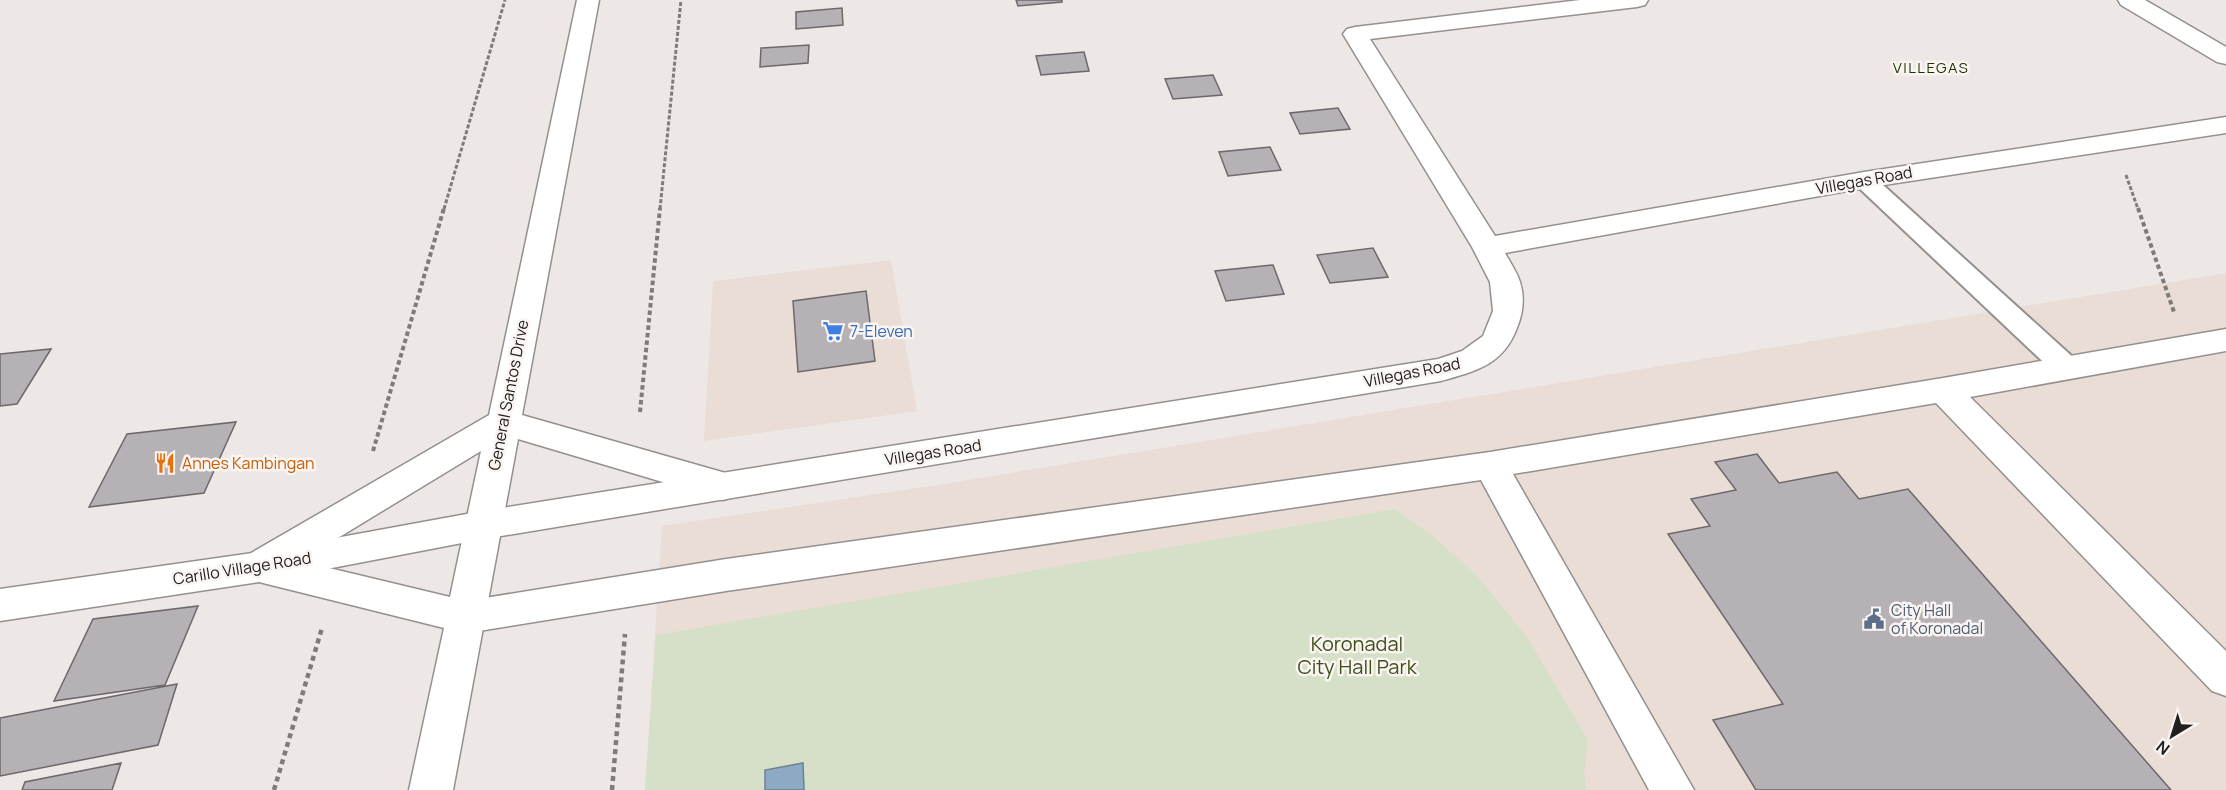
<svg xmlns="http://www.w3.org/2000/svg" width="2226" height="790" viewBox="0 0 2226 790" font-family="Manrope,sans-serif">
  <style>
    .built { fill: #e9ddd5 }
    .green { fill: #d6dfc7 }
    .water { fill: #8ea9c3; stroke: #6e8092; stroke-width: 1.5 }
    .building { fill: #b6b1b4; stroke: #6d686b; stroke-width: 1.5 }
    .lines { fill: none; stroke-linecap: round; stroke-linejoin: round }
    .lane-casing { stroke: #94908d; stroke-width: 4 }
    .street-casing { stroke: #94908d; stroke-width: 3 }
    .highway-casing { stroke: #94908d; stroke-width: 3 }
    .path-far2 { stroke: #7f7b79; stroke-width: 3; stroke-dasharray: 4 2; stroke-linecap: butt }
    .path-far1 { stroke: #7f7b79; stroke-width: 4; stroke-dasharray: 4.5 3; stroke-linecap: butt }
    .path { stroke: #7f7b79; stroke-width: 4.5; stroke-dasharray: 5 4; stroke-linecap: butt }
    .lane { fill: #fff; fill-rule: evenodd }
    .street { fill: #fff; fill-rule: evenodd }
    .highway { fill: #fff; fill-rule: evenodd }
    .labels { text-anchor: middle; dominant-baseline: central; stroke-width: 5; stroke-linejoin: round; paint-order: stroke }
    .far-neighbourhood-label { font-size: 15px; letter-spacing: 1.5px; fill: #1d3300; stroke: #faf5f2 }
    .street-label { font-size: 16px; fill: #22201f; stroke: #faf5f2 }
    .shop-label { font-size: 16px; fill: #366cbe; stroke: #faf5f2; text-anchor: start }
    .food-label { font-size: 16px; fill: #c56008; stroke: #faf5f2; text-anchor: start }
    .service-label { font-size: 16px; fill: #4e5e75; stroke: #faf5f2; text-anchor: start }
    .near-park-label { font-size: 20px; fill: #3f4f1a; stroke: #faf5f2 }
  </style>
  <rect width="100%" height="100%" fill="#ede8e5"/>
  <!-- built -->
  <path class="built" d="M891,260L917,411L704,441L713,281Z
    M2226,273V790H645L662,526L931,486Z"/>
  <!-- green -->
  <path class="green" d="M1395,509L1434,537L1478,577L1527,637L1588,740L1584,775L1586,790H645L656,635Z"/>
  <!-- water -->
  <path class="water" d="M803,763L804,790H765V770Z"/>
  <!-- building -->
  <path class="building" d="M1016,0H1062V2L1018,6Z
    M842,8L843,25L796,29V12Z
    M809,45L808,63L760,67L761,48Z
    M1084,52L1089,71L1041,75L1036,56Z
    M1213,75L1222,95L1173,99L1165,79Z
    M1338,108L1350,129L1300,134L1290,113Z
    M1270,147L1281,170L1228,176L1219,152Z
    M1373,248L1388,277L1330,283L1317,255Z
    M1273,265L1284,294L1226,301L1215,271Z
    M866,291L875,361L798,372L793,301Z
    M51,349L17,404L0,406V354Z
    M236,422L204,493L89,507L127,434Z
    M1757,454L1779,483L1837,472L1859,499L1908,489L2171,790H1756L1713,720L1783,704L1668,534L1710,526L1691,499L1736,490L1715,462Z
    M198,606L165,685L54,701L93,619Z
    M177,684L158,745L0,776V718Z
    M121,763L112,790H22L25,782Z"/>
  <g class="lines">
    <!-- lane casing -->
    <g class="lane-casing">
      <path id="lane" d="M1864,173L1872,175L2076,360L2080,367L2076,374L2066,377L2056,374L1856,185L1852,180L1856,175Z"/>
    </g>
    <!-- street casing -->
    <g class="street-casing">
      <path id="street" d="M1580,0H1648L1645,5L1637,7L1370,39L1495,236L1864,172L2226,117V133L1864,188L1505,253C1510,262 1517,272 1520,282C1525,298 1523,313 1517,328C1503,365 1476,371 1441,381L483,539L259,582L0,621V589L259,552L483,511L1438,359L1462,351L1483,336L1493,311L1490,282L1472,247L1343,34L1347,29L1355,27Z
        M2118,0H2145L2226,47V64L2217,62L2121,5Z
        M2226,329V351L1970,397L2226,651V696L2212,691L1936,403L1513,474L1694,790H1649L1481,480L726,591L466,633L452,629L447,617L452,605L466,601L726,559L1490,452L1943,378Z"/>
    </g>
    <!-- highway casing -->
    <g class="highway-casing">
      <path id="highway" d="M577,0H599L522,415L736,476L741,486L736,496L723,500L518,439L453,790H409L444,628L259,582L246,578L240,567L246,556L489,415ZM481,451L450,597L300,561Z"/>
    </g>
    <!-- path-far2 -->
    <path class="path-far2" d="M2126,175L2138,209
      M444,209L505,0
      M660,209L681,0"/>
    <!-- path-far1 -->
    <path class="path-far1" d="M2138,208L2174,312
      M640,412L660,208
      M373,451L444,208"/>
    <!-- path -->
    <path class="path" d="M274,790L322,628
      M612,790L625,634"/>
    <!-- lane -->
    <use href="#lane" class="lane"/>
    <!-- street -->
    <use href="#street" class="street"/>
    <!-- highway -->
    <use href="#highway" class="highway"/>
  </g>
  <!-- icons -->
  <defs>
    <g id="supermarket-bare" transform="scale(1.62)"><path d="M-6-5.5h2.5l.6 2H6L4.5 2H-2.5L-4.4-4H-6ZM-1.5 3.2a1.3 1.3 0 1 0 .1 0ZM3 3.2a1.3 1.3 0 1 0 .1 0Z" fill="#3f7fe0" stroke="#faf5f2" stroke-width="2.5" paint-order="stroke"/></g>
    <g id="restaurant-bare" transform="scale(1.62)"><path d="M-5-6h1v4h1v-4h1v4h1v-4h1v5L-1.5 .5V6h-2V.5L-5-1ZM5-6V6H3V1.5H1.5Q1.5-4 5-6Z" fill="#e8710a" stroke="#faf5f2" stroke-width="2.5" paint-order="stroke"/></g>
    <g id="civic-bare" transform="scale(1.62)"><path d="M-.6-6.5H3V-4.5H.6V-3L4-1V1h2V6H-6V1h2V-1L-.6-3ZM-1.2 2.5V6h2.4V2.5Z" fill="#5c6f8a" stroke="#faf5f2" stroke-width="2.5" paint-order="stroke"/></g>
  </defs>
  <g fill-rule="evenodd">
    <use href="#supermarket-bare" x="833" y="331"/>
    <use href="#restaurant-bare" x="165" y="463"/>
    <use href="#civic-bare" x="1874" y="619"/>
  </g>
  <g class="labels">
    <!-- far-neighbourhood labels -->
    <g class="far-neighbourhood-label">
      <text x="1931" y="67">VILLEGAS</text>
    </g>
    <!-- street labels -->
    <g class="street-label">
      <text transform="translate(1864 180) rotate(-10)">Villegas Road</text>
      <text transform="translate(1412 372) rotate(-11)">Villegas Road</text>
      <text transform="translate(508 395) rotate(-79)">General Santos Drive</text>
      <text transform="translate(933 452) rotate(-9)">Villegas Road</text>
      <text transform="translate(242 568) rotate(-9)">Carillo Village Road</text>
    </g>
    <!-- shop labels -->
    <g class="shop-label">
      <text x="850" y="331">7-Eleven</text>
    </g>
    <!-- food labels -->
    <g class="food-label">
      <text x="182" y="463">Annes Kambingan</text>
    </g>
    <!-- service labels -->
    <g class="service-label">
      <text x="1891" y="610">City Hall<tspan x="1891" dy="18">of Koronadal</tspan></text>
    </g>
    <!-- near-park labels -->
    <g class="near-park-label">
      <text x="1357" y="643">Koronadal<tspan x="1357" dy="23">City Hall Park</tspan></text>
    </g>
  </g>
  <!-- north arrow -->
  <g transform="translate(2172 736) rotate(218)" stroke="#faf5f2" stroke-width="4.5" paint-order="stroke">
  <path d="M0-4.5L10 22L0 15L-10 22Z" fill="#22201f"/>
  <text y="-9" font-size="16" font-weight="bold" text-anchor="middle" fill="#22201f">N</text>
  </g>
</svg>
